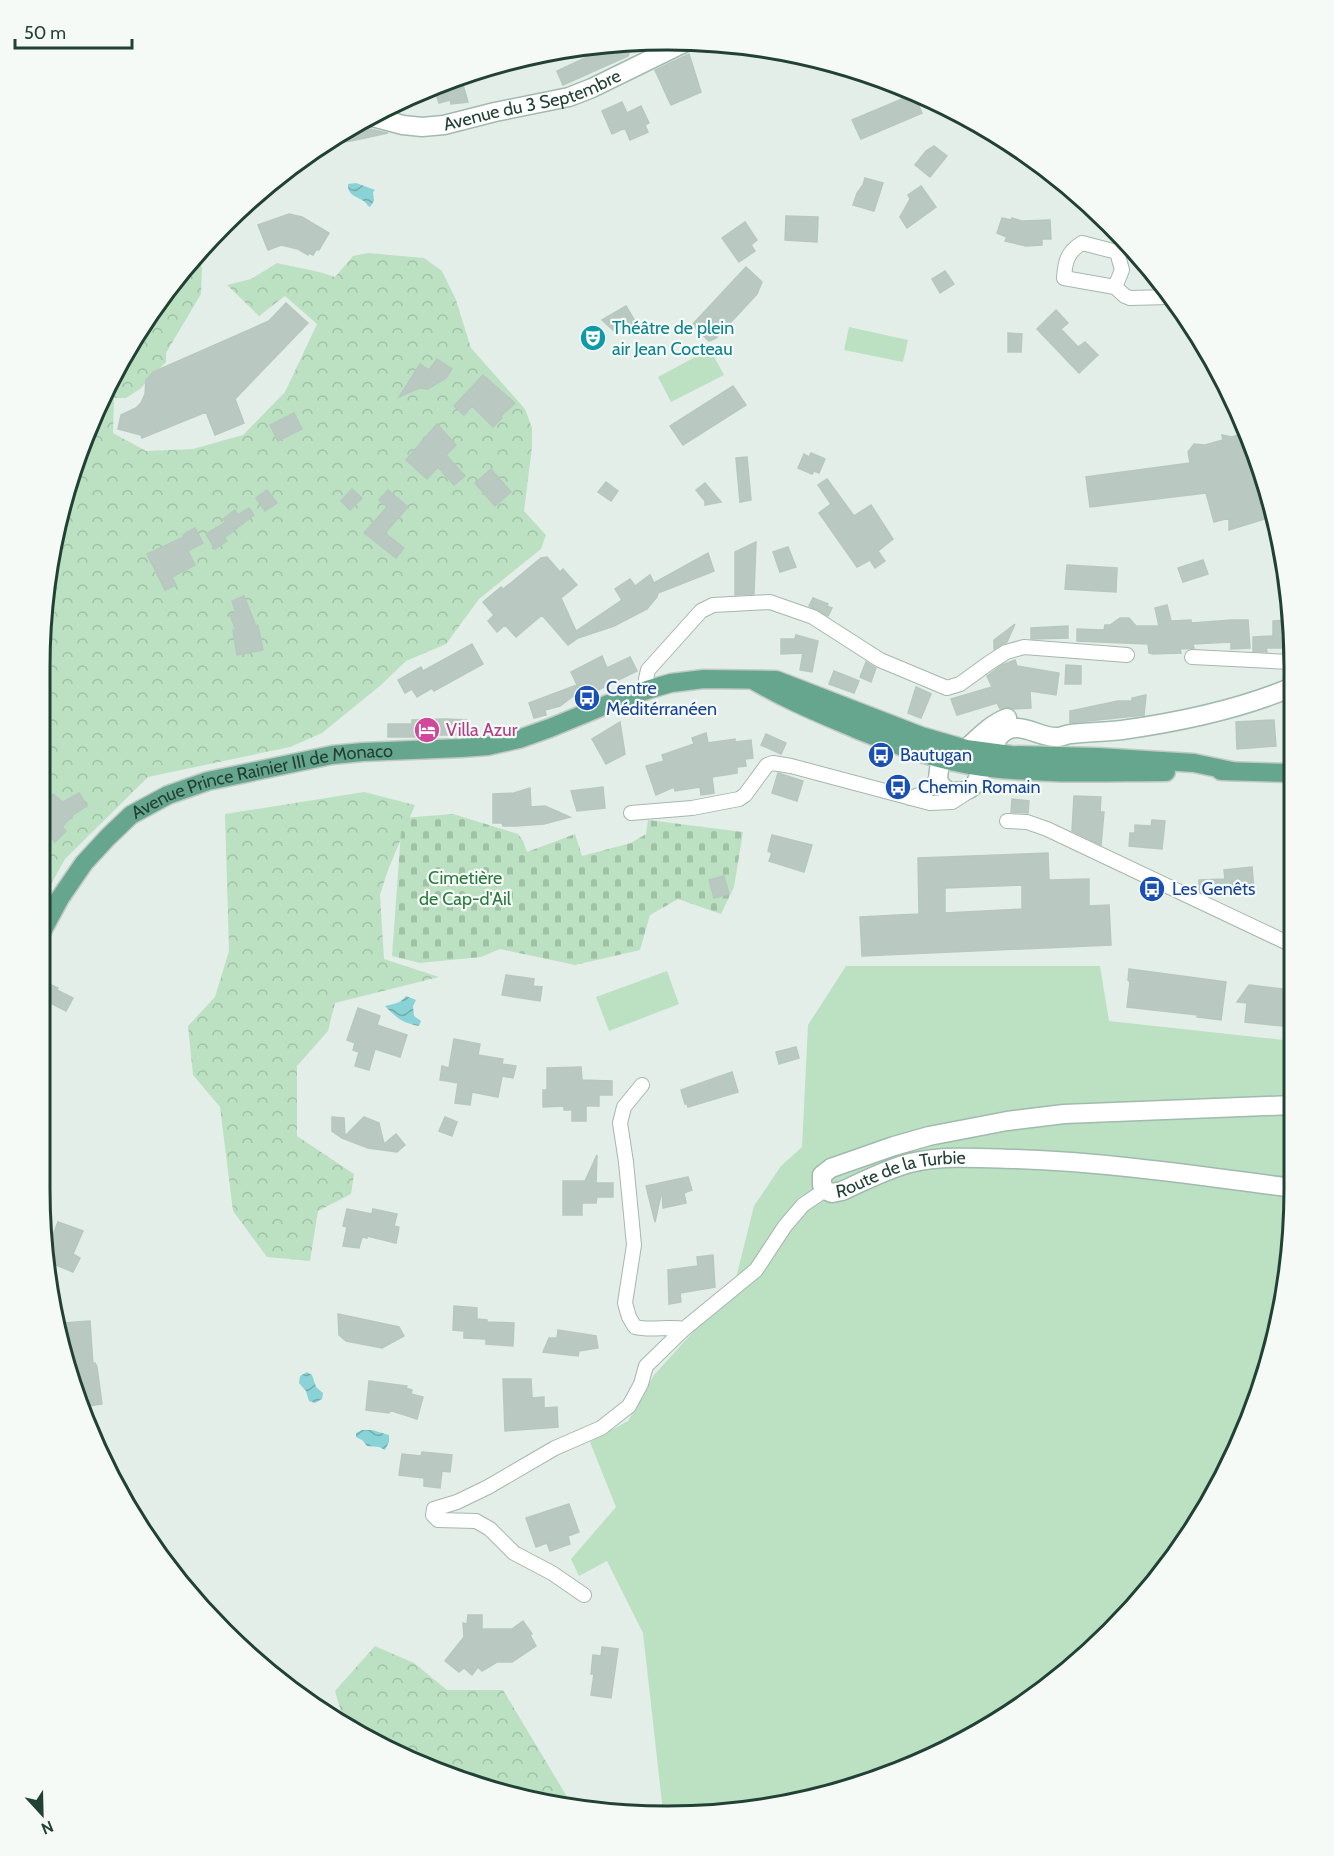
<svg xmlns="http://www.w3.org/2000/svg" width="1334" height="1856" viewBox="0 0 1334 1856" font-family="Cabin,sans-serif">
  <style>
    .green { fill: #bce0c2 }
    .forest { fill: url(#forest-crowns) }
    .cemetery { fill: url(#cemetery-stones) }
    .water { fill: url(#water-waves) }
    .building { fill: #b9c9c1; stroke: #b6c8be; stroke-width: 1.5; fill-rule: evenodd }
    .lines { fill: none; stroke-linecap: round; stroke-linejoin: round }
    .street-casing { stroke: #a6b7af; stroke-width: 16 }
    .secondary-casing { stroke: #a1baaf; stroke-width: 21 }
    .primary-casing { stroke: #c1cac6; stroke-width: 21 }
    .street { stroke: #fff; stroke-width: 14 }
    .secondary { stroke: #fff; stroke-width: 18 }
    .primary { stroke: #66a68e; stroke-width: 18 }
    .labels { text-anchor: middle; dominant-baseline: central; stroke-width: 4.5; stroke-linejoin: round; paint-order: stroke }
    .street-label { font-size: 18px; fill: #224135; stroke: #f5faf7 }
    .culture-label { font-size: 18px; fill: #0d838f; stroke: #f5faf7; text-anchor: start }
    .transit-label { font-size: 18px; fill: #164399; stroke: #f5faf7; text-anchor: start }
    .hotel-label { font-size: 18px; fill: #b23c85; stroke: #f5faf7; text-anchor: start }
    .park-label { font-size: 18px; fill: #2a7a40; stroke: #f5faf7 }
    .rim { fill: none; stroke: #224135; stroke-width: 3 }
  </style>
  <defs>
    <pattern id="forest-crowns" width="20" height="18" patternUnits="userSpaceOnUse" patternTransform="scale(1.5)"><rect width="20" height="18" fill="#bce0c2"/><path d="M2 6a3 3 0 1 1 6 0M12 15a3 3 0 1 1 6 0" fill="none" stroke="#a1c1a7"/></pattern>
    <pattern id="cemetery-stones" width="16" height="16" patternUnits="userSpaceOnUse" patternTransform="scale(1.5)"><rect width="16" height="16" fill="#bce0c2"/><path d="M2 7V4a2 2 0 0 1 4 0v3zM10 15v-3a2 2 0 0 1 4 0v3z" fill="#a1c1a7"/></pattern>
    <pattern id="water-waves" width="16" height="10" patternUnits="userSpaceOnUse" patternTransform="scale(1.5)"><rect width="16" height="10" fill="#89d2d5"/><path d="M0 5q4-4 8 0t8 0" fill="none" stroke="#70acae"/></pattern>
  </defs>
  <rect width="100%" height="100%" fill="#e4eee8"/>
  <!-- green -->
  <path class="green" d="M849,327L908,340L903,362L844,350Z
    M710,349L724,375L671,402L658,377Z
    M846,966H1100L1109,1021L1292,1041L1294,1230L1274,1351L1230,1466L1165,1572L1081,1661L981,1733L908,1769L749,1812H663L643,1633L607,1561L579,1576L571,1559L616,1507L590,1442L628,1421L654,1375L693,1332L736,1278L754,1206L781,1166L802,1147L808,1025Z
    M667,971L679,1004L609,1031L596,997Z"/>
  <!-- forest -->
  <path class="forest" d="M368,253L424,258L442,271L456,300L471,348L525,409L532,428V447L524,511L546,535L541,549L479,599L446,644L406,661L381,685L322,733L290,747L148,777L65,859L39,906V667L51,544L87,427L123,353L191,258L202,267L201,294L166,353V362L140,389L126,398H114L113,433L146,451L193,449L243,435L285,392L317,324L285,296L259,316L227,285L251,279L277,263C297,268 316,270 335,277L353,256Z
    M364,792L415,805L388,870L380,895L384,959L439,977L335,1003L328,1031L297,1066V1136L354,1174L351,1194L318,1211L310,1261L267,1257L233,1211L220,1107L193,1075L188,1026L215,997L229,951L225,814Z
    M375,1646L414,1663L447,1690H503L575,1810L504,1796L390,1752L344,1722L335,1691Z"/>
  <!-- cemetery -->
  <path class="cemetery" d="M453,814L518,834L523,841L527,852L575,834L582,856L631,843L646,834L648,820L743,832L734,887L721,914L678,899L650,915L640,950L575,965L500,949L481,957L420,963L392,956L402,818Z"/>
  <!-- water -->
  <path class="water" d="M356,183L375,190L373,192L374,201L370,207L368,206C363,196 347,199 348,184Z
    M406,996L416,1000L413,1006L414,1016L421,1021L419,1026C403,1023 396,1018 385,1006C394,1004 401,1003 406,996Z
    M307,1372L312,1375L316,1387L323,1393L322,1399L315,1403L309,1401L306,1391L299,1383L300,1376Z
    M372,1430L389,1435V1442L385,1450L379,1447L367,1446L362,1440L356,1437V1433L362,1430Z"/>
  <!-- building -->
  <path class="building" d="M633,43L628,56L563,85L557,71L587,57L585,53L601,44Z
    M689,54L701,92L671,105L655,70Z
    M461,78L468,102L451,104L450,100L439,103L435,90Z
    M914,94L922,113L861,139L852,120Z
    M622,102L627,113L641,106L649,123L645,125L648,132L630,140L625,128L612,134L602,111Z
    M351,125L388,133L351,141L324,144Z
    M934,146L947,156L930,177L915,165L926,151Z
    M865,178L883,183L874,211L853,205L857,193L863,185Z
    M921,186L936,207L907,228L900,217L910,199L908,195Z
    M289,214L302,217L329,233L319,250H316L313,255L309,253L308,255L298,249L281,245L268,250L258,225Z
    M786,216L818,217L817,242L785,240Z
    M1002,218L1011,220L1012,218L1022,221L1050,220L1051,239H1042V245L1026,246L1005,241L1007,237L997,233Z
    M745,222L757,240L751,245L755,251L739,262L722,238Z
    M746,267L762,282L757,294L716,338L709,341L692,325Z
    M945,271L954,284L940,293L932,279Z
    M286,303L308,323L235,399L244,423L215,435L206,412L142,438L141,435L118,429L121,415L136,408L141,403L145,394L146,380L153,372L269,321Z
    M626,306L635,321L628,327L615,332L602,320Z
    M1056,310L1068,323L1061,329L1078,347L1085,342L1098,355L1079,373L1037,329Z
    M1008,333L1022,334L1021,352H1008Z
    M437,359L452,369L446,378L428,389L419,388L399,397L420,364L429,370Z
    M483,375L515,403L501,416L502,418L493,427L472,406L464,415L454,406Z
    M733,386L746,405L683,445L670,426Z
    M294,413L302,429L278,441L270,425Z
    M437,424L456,445L446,455L465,476L454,485L438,467L427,479L406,460Z
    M1247,429L1262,465L1274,516L1229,530V518L1214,522L1206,493L1090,507L1086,477L1190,463L1188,452L1194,444L1205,445L1223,440L1222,435L1232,437L1241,434Z
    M811,453L825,459L819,473L814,471L812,474L798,468L804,454L809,457Z
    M747,457L751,500L740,502L736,458Z
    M491,469L511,492L495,506L475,483Z
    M827,479L854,516L871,505L893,539L878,551L885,561L875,568L870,560L857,567L819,513L831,504L818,485Z
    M606,482L618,491L611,501L598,492Z
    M705,483L721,502L705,505V501L696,490Z
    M352,489L362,498L350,510L341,501Z
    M267,490L277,503L265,511L256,498Z
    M388,490L408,507L385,533L404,548L396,558L364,533L387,507L379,500Z
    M249,508L254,515L224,538L227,541L215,549L206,534L226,522L223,519L235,510L238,515Z
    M195,528L203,543L188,551L195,565L172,577L176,585L165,590L147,554L184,537L183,535Z
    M756,542L754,594L735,595V552Z
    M788,547L796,567L780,572L773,552Z
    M708,553L714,571L658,593L657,597L647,609L614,626L578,638L568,645L542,615L516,637L505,625L497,632L488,621L494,615L483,602L501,587L503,589L512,582L541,558L547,557L560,572L563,569L577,585L561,598L576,631L622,600L615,589L630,579L635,586L650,575L654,583Z
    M1203,560L1208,574L1183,582L1178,568Z
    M1067,565L1117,568L1116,592L1065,589Z
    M244,596L256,626L258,625L263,650L237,655L233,630H236L230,615L236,613L232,601Z
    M813,598L828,604L827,606L832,608L828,616L809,606Z
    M1167,605L1171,621L1191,620V623L1232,620H1248L1250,648L1231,649V642L1193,644L1194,648L1180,649L1181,653L1153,654L1149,653L1148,644L1077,641V629L1104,630L1105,625H1110L1120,618H1129L1136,626H1159L1155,608Z
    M1290,620V648H1266L1267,652L1253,651V637L1273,636V621Z
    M1015,624L1007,642L994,649V640Z
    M1068,626V638L1031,639V628Z
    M796,635L818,641L812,672L800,670L803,653L781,654V639H795Z
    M472,644L483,664L434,691L432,688L417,697L412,689L405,693L398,680L421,667L423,671Z
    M602,656L607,668L630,657L637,671L584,697L580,691L560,706L545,710L546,715L534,718L529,703L577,685L571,672Z
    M1015,660L1017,666L1059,673L1056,695L1030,691L1031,708L1013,709L1008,707L1000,709L997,703L957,715L951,699L992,687L987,676L1002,665Z
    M866,662L876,668L871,682L860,677Z
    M1066,665L1081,666V684H1065Z
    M834,671L859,681L854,693L829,684Z
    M916,687L931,694L921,718L908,713Z
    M1146,695L1144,715L1070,723V711L1118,701H1132V698Z
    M446,719L467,720V735H422V737H388V724H412V720Z
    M1274,720L1276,746L1237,749L1236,722Z
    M620,722L625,754L606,764L592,739Z
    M706,733L708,743L735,739V742L751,740L753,758L745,759L746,766L737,767V773L712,777L714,793L701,795L700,787L675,791L674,787L656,795L646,766L664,761L662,755L694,744L692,738Z
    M766,734L786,743L781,754L761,745Z
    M778,773L803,781L797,801L772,793Z
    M603,787L605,808L577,811L571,791Z
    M530,788L531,807L545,806L570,817L544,824L516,826H503L502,823H493V794L514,793Z
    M79,793L87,806L74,814L62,827L66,831L55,842L52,838L39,851V809L53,794L63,802Z
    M1074,796L1101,797L1100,812H1104L1101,845L1072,831Z
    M1012,799L1029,801L1028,813L1011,812Z
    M1152,820L1165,821L1162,849L1129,846L1130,833H1135V825L1151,826Z
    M772,835L812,845L804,872L769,861L772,853L768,851Z
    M1048,853L1049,880L1089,879V906L1109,905L1111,945L862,956L860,917L919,914L918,858ZM1022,885V909L945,913V888Z
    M1252,867L1254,890L1206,894L1199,891V880L1225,879L1224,870Z
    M724,876L729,894L714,898L709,880Z
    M1129,969L1226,982L1221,1020L1197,1017L1198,1015L1127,1007L1130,982L1128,980Z
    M506,975L534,979L533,986L542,987L540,1001L502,995Z
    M39,979L58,988L57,990L73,998L66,1011L39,997Z
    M1249,985L1292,990V1027L1245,1022L1247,1003L1237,1002Z
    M358,1008L380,1016L377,1025L407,1035L400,1057L375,1049L369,1070L355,1066L359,1052L353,1050L355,1043L347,1040Z
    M454,1039L480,1044L478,1055L503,1059L502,1064L516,1066L513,1078L502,1076L498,1097L472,1092L470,1105L455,1103L458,1083L440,1080L442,1066L449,1068Z
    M796,1047L799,1058L779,1064L776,1052Z
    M581,1067L582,1080L612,1081V1095H599V1106H586V1121H572V1110H564V1106L543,1107V1090H547V1068Z
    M732,1072L738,1092L688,1107L687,1104H685L681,1090Z
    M332,1117L344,1118L345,1136L364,1117L379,1123L384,1144L396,1134L405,1145L397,1152L368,1148L342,1138L332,1131Z
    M445,1117L457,1122L452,1136L439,1131Z
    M597,1155L596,1183H613V1197H597L596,1203H582V1215H563V1181H585Z
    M688,1177L692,1190L684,1193L686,1203L663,1208L662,1190L655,1222L646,1186Z
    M347,1209L372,1214L373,1209L397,1214L394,1226L399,1227L396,1243L367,1236V1238L362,1237L359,1248L343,1246L347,1227L343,1226Z
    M58,1222L83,1231L73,1254L80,1258L73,1272L49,1262L47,1250Z
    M713,1255L715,1287L680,1293L681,1302L669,1304L668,1270L698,1266L697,1257Z
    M454,1306L477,1308V1319L487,1320V1322L514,1323L513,1346L486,1344V1339L464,1338V1331L453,1330Z
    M338,1314L399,1327L404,1336L382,1348L346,1341L339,1335Z
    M90,1321L93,1364L95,1363L97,1367L102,1404L90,1406L89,1397L77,1399L66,1368L63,1323Z
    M558,1330L596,1336L598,1348L579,1351L578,1356L543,1352L549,1338H557Z
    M503,1379H531L532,1398L544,1397V1408L557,1407L558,1427L505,1431Z
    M369,1381L407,1386L406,1388L412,1390L411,1394L423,1397L417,1419L389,1410V1413L366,1410Z
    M422,1452L452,1455L450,1472L442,1471L440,1488L424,1486V1478L399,1475L402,1454L421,1456Z
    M569,1504L579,1532L568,1536L570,1544L550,1551L547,1543L536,1547L526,1518Z
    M468,1615H482V1629H512L523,1621L532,1634L530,1635L536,1646L512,1662H497L482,1671L478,1667L472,1675L464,1668L459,1672L445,1661L464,1637L463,1623L467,1624Z
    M602,1647L618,1649L611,1698L591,1695L594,1674H591L593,1655L601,1656Z"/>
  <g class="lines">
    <!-- street casing -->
    <g class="street-casing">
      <path id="street" d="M1115,287L1122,270L1117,252L1082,243C1067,252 1065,262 1064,278L1115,287L1125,296L1130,298L1169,297
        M1192,657L1290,662
        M647,690L646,679L648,670L701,611L713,605L770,602L813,617L880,660L947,688L960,684L989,663L1006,652L1024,647L1127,655
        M910,798C925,793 930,792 937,776
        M631,813L692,808L739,799L745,795L767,765L773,763L791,766L930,803L952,802L969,791
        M1007,821L1027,822L1047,829L1292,945
        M642,1085L624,1107L620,1123L626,1162L634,1245L625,1303L629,1317L635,1327C651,1331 667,1326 684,1329
        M584,1595L552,1573L514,1553L490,1529L476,1521L438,1520L433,1515L434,1509L457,1502L488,1487L555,1448L601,1428L629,1406L641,1384L646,1366L684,1329L756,1270L785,1226L803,1205L825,1190"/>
    </g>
    <!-- secondary casing -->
    <g class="secondary-casing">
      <g id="secondary">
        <path id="s1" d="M369,116L403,125L422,127L444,125L495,112L569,97L592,88L688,41"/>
        <path d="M966,749C979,737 991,724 1007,718"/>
        <path d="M990,753C996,740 1002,727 1018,728C1032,729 1044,738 1058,737C1062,737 1067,734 1071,734C1088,732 1105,732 1122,730C1179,722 1237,710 1290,688"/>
        <path d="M941,760C938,775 934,784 950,792C972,793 976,786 983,767"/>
        <path id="s2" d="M1293,1105L1064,1114L1007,1121L929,1136L894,1146L831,1168L822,1175V1185L825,1190L832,1193L842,1191C864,1181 887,1169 910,1163C943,1155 981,1158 1015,1159C1108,1162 1201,1176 1293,1188"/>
      </g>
    </g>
    <!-- primary casing -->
    <g class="primary-casing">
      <g id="primary">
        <path d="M753,680C786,700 821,714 856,729C898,746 938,761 983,767C1043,775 1105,772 1166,772"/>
        <path d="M1221,771L1291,773"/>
        <path id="s3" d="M39,937L60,898L84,863L108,837L131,815L168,795L208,781L332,755L363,752L461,748L488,746L519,739L550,728L618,700L647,690L671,683L704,679L776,680L921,736L966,749L1011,755L1098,757L1194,763L1232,771"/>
      </g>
    </g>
    <!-- street -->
    <use href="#street" class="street"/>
    <!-- secondary -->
    <use href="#secondary" class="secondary"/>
    <!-- primary -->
    <use href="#primary" class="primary"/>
  </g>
  <!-- icons -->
  <defs>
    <g id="theatre-disc" transform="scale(1.35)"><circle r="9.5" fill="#0f9aa8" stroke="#f5faf7"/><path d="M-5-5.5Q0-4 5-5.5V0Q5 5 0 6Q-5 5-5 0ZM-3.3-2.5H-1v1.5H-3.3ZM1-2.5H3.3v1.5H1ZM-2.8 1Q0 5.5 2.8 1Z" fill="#fff"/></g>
    <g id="bus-disc" transform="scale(1.35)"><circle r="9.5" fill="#1a4fb4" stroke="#f5faf7"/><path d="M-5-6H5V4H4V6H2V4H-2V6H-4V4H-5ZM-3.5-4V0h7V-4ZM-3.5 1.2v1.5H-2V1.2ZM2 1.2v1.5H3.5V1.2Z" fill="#fff"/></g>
    <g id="hotel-disc" transform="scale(1.35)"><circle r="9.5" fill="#d1479c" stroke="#f5faf7"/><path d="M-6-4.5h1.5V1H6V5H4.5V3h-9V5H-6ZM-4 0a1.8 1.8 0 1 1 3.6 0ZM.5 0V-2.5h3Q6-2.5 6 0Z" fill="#fff"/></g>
  </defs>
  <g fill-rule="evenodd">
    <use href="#theatre-disc" x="593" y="338"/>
    <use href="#bus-disc" x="587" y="698"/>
    <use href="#hotel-disc" x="427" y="730"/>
    <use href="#bus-disc" x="881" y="755"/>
    <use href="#bus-disc" x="898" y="787"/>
    <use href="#bus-disc" x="1152" y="889"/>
  </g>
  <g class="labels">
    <!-- street labels -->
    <g class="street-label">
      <text stroke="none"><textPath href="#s1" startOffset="168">Avenue du 3 Septembre</textPath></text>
      <text stroke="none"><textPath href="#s3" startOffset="291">Avenue Prince Rainier III de Monaco</textPath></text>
      <text stroke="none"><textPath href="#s2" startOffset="576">Route de la Turbie</textPath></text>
    </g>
    <!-- culture labels -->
    <g class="culture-label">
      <text x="612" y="328">Théâtre de plein<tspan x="612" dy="21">air Jean Cocteau</tspan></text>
    </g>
    <!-- transit labels -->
    <g class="transit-label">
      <text x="606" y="688">Centre<tspan x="606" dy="21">Méditérranéen</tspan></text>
      <text x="900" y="755">Bautugan</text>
      <text x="918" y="787">Chemin Romain</text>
      <text x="1172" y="889">Les Genêts</text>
    </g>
    <!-- hotel labels -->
    <g class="hotel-label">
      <text x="446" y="730">Villa Azur</text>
    </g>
    <!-- park labels -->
    <g class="park-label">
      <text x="465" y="878">Cimetière<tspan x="465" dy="21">de Cap-d'Ail</tspan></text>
    </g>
  </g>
  <!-- crop -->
  <path d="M0 0H1334V1856H0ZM667 50H667A617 617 0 0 1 1284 667V1189A617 617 0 0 1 667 1806H667A617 617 0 0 1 50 1189V667A617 617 0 0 1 667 50Z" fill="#f5faf7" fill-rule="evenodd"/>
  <path class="rim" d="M667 50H667A617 617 0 0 1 1284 667V1189A617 617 0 0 1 667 1806H667A617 617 0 0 1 50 1189V667A617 617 0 0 1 667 50Z"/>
  <!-- north arrow -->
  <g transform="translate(42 1814) rotate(158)" stroke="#f5faf7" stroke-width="4.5" paint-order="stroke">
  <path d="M0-4.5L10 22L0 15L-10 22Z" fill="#224135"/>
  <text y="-9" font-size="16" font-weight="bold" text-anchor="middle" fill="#224135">N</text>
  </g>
  <!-- scale -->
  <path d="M15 39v9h117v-9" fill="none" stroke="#224135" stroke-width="3"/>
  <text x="24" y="39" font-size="18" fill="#224135" stroke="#f5faf7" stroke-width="4.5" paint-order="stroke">50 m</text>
</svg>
